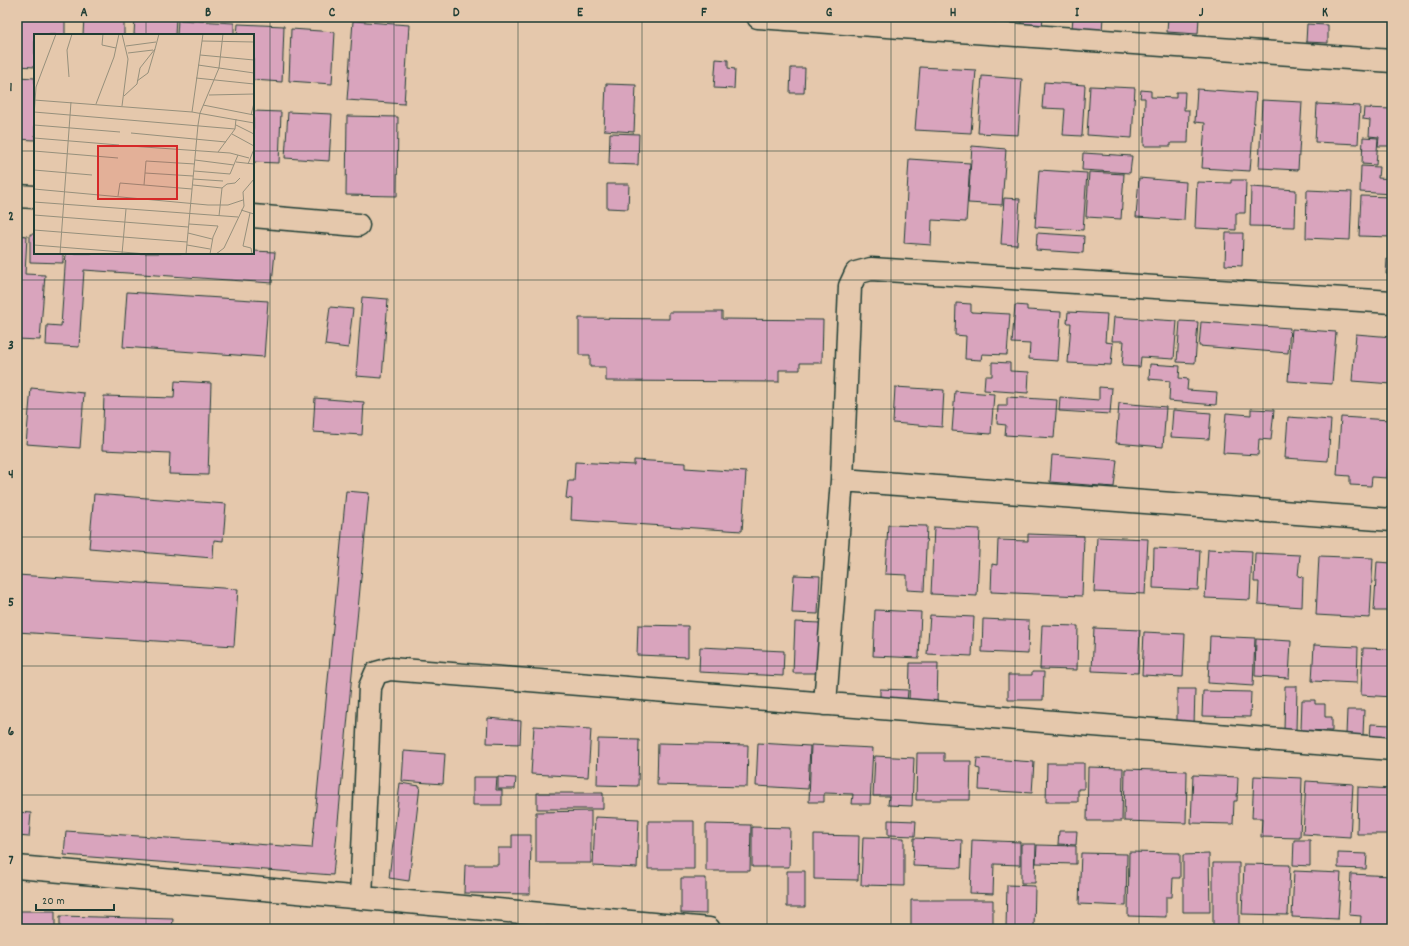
<svg xmlns="http://www.w3.org/2000/svg" width="1409" height="946" viewBox="0 0 1409 946" font-family="Dekko,sans-serif">
  <style>
    .building { fill: #d9a4bd; stroke: #1f3d34 }
    .lines { fill: none; stroke-linecap: round; stroke-linejoin: round }
    .minor-casing { stroke: #1f3d34; stroke-width: 25 }
    .minor { stroke: #e5c8ac; stroke-width: 22 }
    .grid { fill: none; stroke: #1f3d34; stroke-width: 1; stroke-opacity: 0.55 }
    .inset-road { fill: none; stroke: #96907c; stroke-width: 1 }
    .view { fill: #d62828; fill-opacity: 0.15; stroke: #d62828; stroke-width: 2 }
    .inset-edge { fill: none; stroke: #1f3d34; stroke-width: 2 }
    .neatline { fill: none; stroke: #1f3d34; stroke-width: 1.5 }
    .grid-label { font-size: 13px; text-anchor: middle; font-weight: bold; fill: #1f3d34 }
  </style>
  <rect width="100%" height="100%" fill="#e5c8ac"/>
  <filter id="ink" filterUnits="userSpaceOnUse"><feTurbulence type="fractalNoise" baseFrequency=".025" numOctaves="2"/><feDisplacementMap in="SourceGraphic" scale="8" xChannelSelector="R" yChannelSelector="G"/><feConvolveMatrix kernelMatrix="1 2 1 2 8 2 1 2 1" color-interpolation-filters="sRGB"/></filter>
  <g filter="url(#ink)">
    <!-- building -->
    <path class="building" d="M17,17H65V35H35V67L17,66Z
      M84,17H124V35H83Z
      M135,17H176L175,35H134Z
      M959,17H984L983,23L959,22Z
      M1021,17H1043L1042,27L1021,26Z
      M1073,17H1103L1102,31L1072,29Z
      M1168,17H1199L1198,34L1167,32Z
      M1348,17H1360V20H1348Z
      M178,20L234,23V35H177Z
      M353,21L409,25L404,104L347,100Z
      M238,24L284,26L282,82L253,80V35H237Z
      M1307,24L1328,25V43L1306,42Z
      M291,29L335,32L332,84L289,81Z
      M716,59L728,60V68L735,69L734,89L714,88Z
      M920,67L976,70L971,133L915,130Z
      M791,68H805L804,93H790Z
      M982,76L1022,79L1018,135L978,133Z
      M17,77L35,78V140L17,139Z
      M1044,82L1085,85L1082,136L1063,135L1065,109L1042,108Z
      M606,84L636,85L634,132L604,130Z
      M1090,86L1135,88L1132,138L1087,135Z
      M1197,89L1256,93L1250,171L1202,168L1205,123L1195,122Z
      M1141,90L1151,91V97L1176,98V92H1185L1184,110H1189L1188,143H1171V146H1144L1145,98H1140Z
      M1262,100L1302,102L1298,170L1259,168Z
      M1317,104L1360,106L1358,144L1315,142Z
      M1364,108L1392,109V146H1378L1379,137L1369,136L1370,120L1363,119Z
      M253,111L281,112L279,163L253,162Z
      M288,112L332,114L329,161L285,158Z
      M347,116L398,117L397,196L346,195Z
      M610,133L639,134L638,165L609,164Z
      M1363,137L1378,138L1376,165L1362,164Z
      M972,146L1006,149L1002,205L968,203Z
      M1083,153L1132,156L1130,173L1082,170Z
      M909,159L970,163L966,222L932,220L931,245L904,243Z
      M1361,166L1379,167L1378,178L1392,179V194L1360,192Z
      M1039,170L1087,173L1083,230L1035,227Z
      M1089,172L1124,174L1121,219L1086,217Z
      M1139,178L1186,182L1184,220L1136,217Z
      M1231,180H1246L1245,213H1236V230L1195,228L1197,182L1231,183Z
      M607,184H629L628,209L607,208Z
      M1251,187L1296,190L1295,227L1250,226Z
      M1307,190L1352,192L1350,240L1306,238Z
      M1361,196L1392,197V237L1359,236Z
      M1004,198L1020,199L1017,245L1001,244Z
      M1037,233L1084,236L1083,253L1036,250Z
      M1226,233H1243L1242,266L1225,265Z
      M30,234H35V253H63V263L30,262Z
      M17,235L27,236L25,274L45,275L40,340L17,339Z
      M253,251L275,252L272,283L84,270L79,347L46,345L47,325L61,326L66,253H253Z
      M1387,259L1392,260V274H1386Z
      M127,292L268,301L264,357L123,347Z
      M362,297L388,299L382,378L356,376Z
      M956,303L971,304V312L1010,314L1007,355L982,354L981,360L965,359L966,336L955,335Z
      M1015,305L1027,306V310L1061,312L1058,361L1029,359L1030,344L1012,343Z
      M330,307L353,309L348,348L325,345Z
      M669,312H722V319L823,320L822,363H800V370H779V382L606,381V367H590V355H579V318L669,319Z
      M1068,312L1107,314L1105,342L1113,343L1111,365L1068,363L1071,323H1067Z
      M1114,317L1177,321L1174,359L1141,357L1140,367L1122,366L1124,341H1112Z
      M1180,321L1198,322L1195,363L1177,362Z
      M1201,322L1290,328L1288,353L1199,346Z
      M1292,329L1336,332L1332,384L1288,381Z
      M1356,334L1392,337V384L1352,381Z
      M992,362L1010,363V371L1029,372L1028,393L984,390L985,376H992Z
      M1150,364L1180,366L1179,378L1188,379L1187,390L1217,392L1216,405L1169,401L1170,381L1149,379Z
      M175,381L211,383L208,475L169,474L170,453L102,450L104,396L174,398Z
      M895,387L944,390L942,427L893,423Z
      M1099,387L1112,388L1110,414L1059,411L1060,397L1099,400Z
      M31,388L84,393L80,448L26,444Z
      M955,391L994,394L991,434L952,431Z
      M1007,397L1057,400L1054,438L1005,435L1006,425L997,424L998,406H1007Z
      M315,398L364,402L362,435L313,432Z
      M1119,403L1166,407L1163,447L1116,443Z
      M1251,409L1274,410L1271,440L1259,439L1258,455L1223,453L1226,413L1251,415Z
      M1173,410L1211,413L1209,439L1171,437Z
      M1288,417L1331,420L1328,461L1285,458Z
      M1341,417L1390,420L1387,478L1372,477L1371,486L1350,485V476L1337,475Z
      M1052,455L1117,460L1114,487L1050,482Z
      M634,460L685,463V468L746,472L742,531L571,520L572,499L566,498L568,481H574L575,462L634,465Z
      M346,491L369,493L333,875L64,855L66,831L312,848Z
      M94,494L226,504L223,541L214,540L213,558L89,548Z
      M888,525L927,526L924,591L907,590V575L885,574Z
      M934,527L980,529L977,596L931,594Z
      M1028,534L1084,536L1082,596L991,592L992,564L997,565L998,540L1028,541Z
      M1097,537L1148,539L1145,594L1094,592Z
      M1154,548L1200,550L1198,590L1153,588Z
      M1208,549L1252,551L1250,600L1205,598Z
      M1255,553L1300,555L1298,576L1303,577L1302,607L1258,604L1259,582H1254Z
      M1319,556L1373,558L1370,618L1316,615Z
      M1377,562L1392,563V611H1374Z
      M17,575L238,589L234,646L17,632Z
      M794,575L820,576L818,614L792,613Z
      M875,610L921,612L919,658L873,656Z
      M930,615L974,617L972,656L927,654Z
      M983,619L1029,621L1028,654L982,652Z
      M795,622L820,623L818,673H793Z
      M638,625L688,626V657L637,655Z
      M1042,625L1078,626L1077,670L1040,669Z
      M1094,628L1140,630L1138,673L1092,671Z
      M1144,632L1185,634L1183,677L1142,675Z
      M1210,636L1255,638L1253,686L1208,683Z
      M1256,639L1291,641L1289,678L1255,676Z
      M1314,645L1358,647L1357,683L1312,681Z
      M700,647L784,651L783,676L699,672Z
      M1363,648L1392,649V697L1361,695Z
      M910,663H938L937,704L909,703Z
      M1032,672H1044L1043,700H1008V675H1032Z
      M1285,686H1297L1296,731H1284Z
      M880,689L908,690L907,702H880Z
      M1177,689H1195L1194,726H1177Z
      M1203,691L1251,692L1250,717L1202,716Z
      M1302,700H1315V704H1325V717H1332V731L1301,730Z
      M1347,710H1364L1363,735H1346Z
      M488,718L521,721L520,744L487,743Z
      M1371,724L1392,725V739L1370,738Z
      M534,726L591,729L588,777L531,774Z
      M598,739L639,740L638,786L597,785Z
      M658,743L748,745L747,787L657,785Z
      M758,743L810,746L808,789L756,786Z
      M811,745L873,748L870,804H852L853,794L824,793V802H809Z
      M404,751L445,754L443,784L402,781Z
      M917,753H944V761H971L970,800H916Z
      M875,756L914,758L912,806L888,805L889,796H873Z
      M977,758L1034,762L1032,793L979,790L980,769L976,768Z
      M1047,763H1084V789H1078V802H1046Z
      M1088,767L1123,768L1122,821H1087Z
      M1125,769L1187,771L1186,823L1124,821Z
      M1193,775L1238,777L1237,801H1234L1233,824L1191,823Z
      M1254,776L1302,778L1300,838L1261,837L1262,818H1252Z
      M473,777H497L496,790H502V805H473Z
      M498,777L516,778L515,789H498Z
      M1306,781L1353,784L1350,837L1303,834Z
      M400,783L420,786L409,881L389,878Z
      M1358,787L1392,789V834H1357Z
      M537,793H603V809H537Z
      M591,811V863H536V812Z
      M17,812L31,813L29,837L17,836Z
      M595,817L639,819L637,868L593,866Z
      M888,820L916,821L915,836L888,835Z
      M648,821H694V869H648Z
      M706,824L751,825L750,871H706Z
      M752,827L790,828L789,867H752Z
      M1059,831H1077L1076,845L1058,844Z
      M512,835H531L530,894L464,893L465,865H498V848H512Z
      M814,835L859,836L858,880L814,879Z
      M863,837L904,838V886L861,885Z
      M914,838L962,840L961,868L913,866Z
      M972,840L1020,842V865L994,864L993,894L970,893Z
      M1294,840H1310V866L1293,865Z
      M1021,844H1036L1035,883H1021Z
      M1037,845L1076,846V864L1036,863Z
      M1129,852L1180,853V878H1173L1172,897H1166V917L1128,916Z
      M1081,853L1127,854L1126,906L1079,904Z
      M1338,853L1367,854L1366,869L1338,868Z
      M1209,854L1210,912H1183V855Z
      M1213,863H1239V929H1213Z
      M1244,864L1290,865L1288,915L1242,914Z
      M787,871H805V907H787Z
      M1294,871L1341,873L1338,919L1292,917Z
      M1351,874L1392,876V929L1360,928L1361,916L1349,915Z
      M681,878H706V914L681,913Z
      M1007,885L1035,886L1034,929L1006,928Z
      M911,900H993V929H911Z
      M20,911H55V929H20Z
      M60,916L173,919L172,929H60Z
      M178,926L217,927V929H178Z"/>
    <g class="lines">
      <!-- minor casing -->
      <g class="minor-casing">
        <path id="minor" d="M758,17L1392,61
          M17,196L35,197
          M253,216L358,225
          M842,480L1392,520
          M825,704L842,480L850,286L856,273L871,269L1392,302
          M17,867L709,929
          M361,898L370,687L376,673L390,669L1392,749"/>
      </g>
      <!-- minor -->
      <use href="#minor" class="minor"/>
    </g>
  </g>
  <!-- grid -->
  <path class="grid" d="M146,17V35M270,17V929M394,17V929M518,17V929M642,17V929M767,17V929M891,17V929M1015,17V929M1139,17V929M1263,17V929M17,151H35M253,151H1392M146,253V929M17,280H1392M17,409H1392M17,537H1392M17,666H1392M17,795H1392"/>
  <!-- overview -->
  <g transform="translate(34 34)">
    <rect width="220" height="220" fill="#e5c8ac"/>
    <path class="inset-road" d="M69,0L68,11L82,14M168,7L220,8M92,12L122,8M94,19L119,16M166,21L220,26M164,31L220,39M35,43L33,16L38,0M162,44L220,50M103,47L114,39L121,15M175,61L220,60M90,62L103,50L106,34L121,15L125,0M0,66L158,78L220,89M62,70L80,23L85,0M169,71L220,81M88,72L94,25L88,0M0,78L201,95M158,78L169,0M217,81L220,69M0,82L2,53L22,0M0,91L86,98M202,91L220,100M97,99L192,108M198,100L220,112M0,104L85,111M96,112L196,119L215,124M0,117L84,124M184,118L201,95L202,85M161,126L200,131M202,128L220,130M214,130L220,115M0,136L58,141M160,137L196,140L204,121M111,139L159,142M159,145L189,147M110,151L112,127L161,130M159,151L188,154M0,155L174,171H194L209,166M84,162L86,149L158,155M0,168L204,183M207,176L220,180M216,179L209,212L217,214L218,220M0,181L154,193M185,182L188,154L193,150L201,149L206,144M155,190L184,192L179,203L176,220M0,196L153,208M154,199L178,205M0,211L113,220M153,211L176,215M26,220L37,68M88,220L92,175M152,220L164,91L166,79L185,34L189,0M182,220L190,214L210,172L209,158L220,145"/>
    <path class="view" d="M64,112H143V165H64Z"/>
    <rect width="220" height="220" class="inset-edge"/>
  </g>
  <!-- margin -->
  <rect width="1409" height="946" fill="none" stroke="#e5c8ac" stroke-width="44"/>
  <!-- scale -->
  <path d="M36 904v6h78v-6" fill="none" stroke="#1f3d34" stroke-width="2"/>
  <text x="42" y="904" font-size="12" fill="#1f3d34" stroke="#e5c8ac" stroke-width="3" paint-order="stroke">20 m</text>
  <rect x="22" y="22" width="1365" height="902" class="neatline"/>
  <g class="grid-label">
    <text x="84" y="16">A</text>
    <text x="208" y="16">B</text>
    <text x="332" y="16">C</text>
    <text x="456" y="16">D</text>
    <text x="580" y="16">E</text>
    <text x="704" y="16">F</text>
    <text x="829" y="16">G</text>
    <text x="953" y="16">H</text>
    <text x="1077" y="16">I</text>
    <text x="1201" y="16">J</text>
    <text x="1325" y="16">K</text>
    <text x="11" y="91">1</text>
    <text x="11" y="220">2</text>
    <text x="11" y="349">3</text>
    <text x="11" y="478">4</text>
    <text x="11" y="606">5</text>
    <text x="11" y="735">6</text>
    <text x="11" y="864">7</text>
  </g>
</svg>
